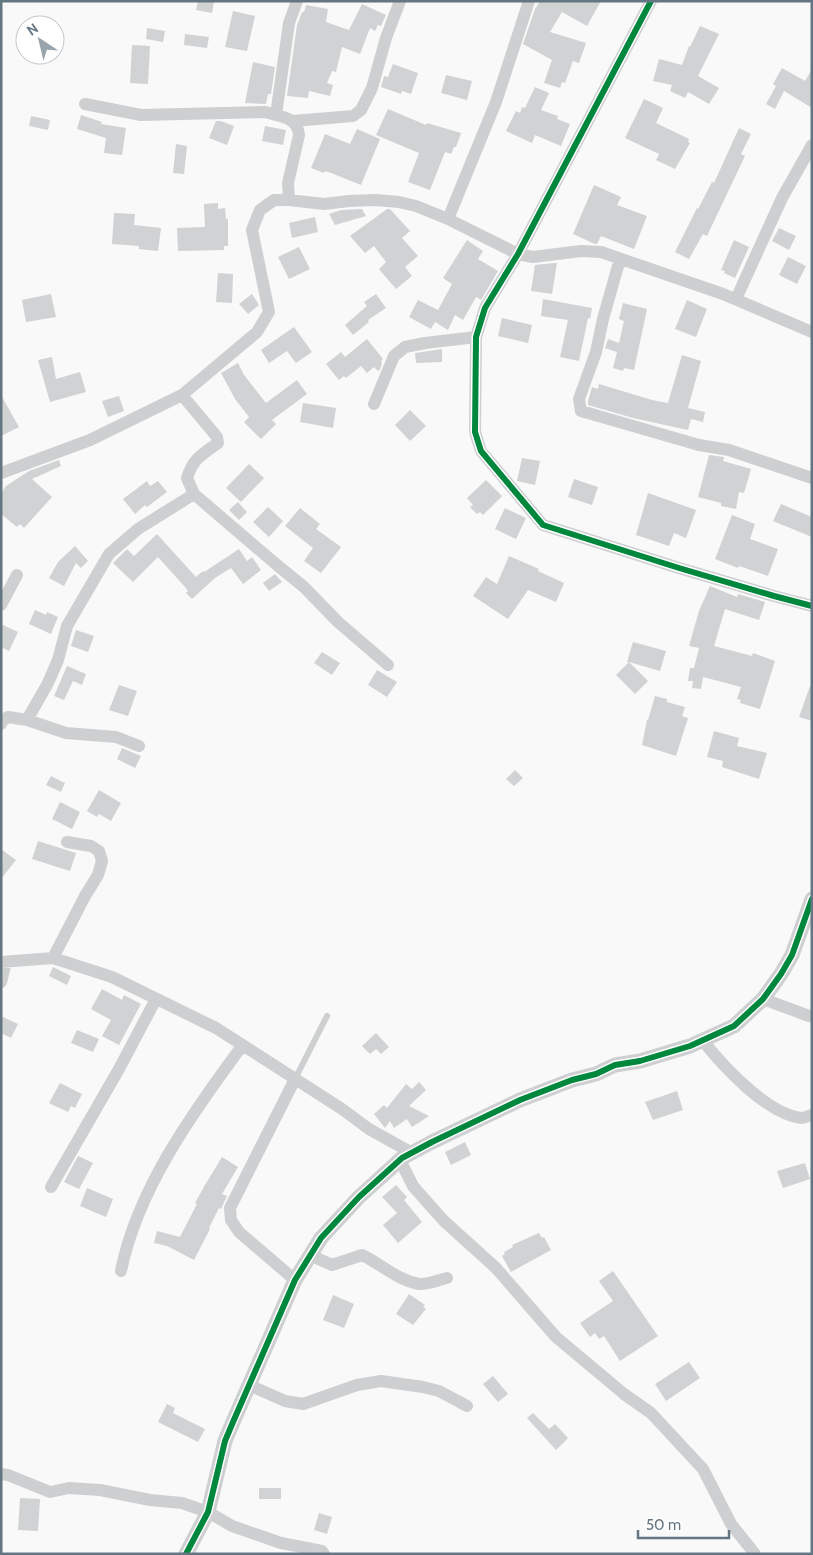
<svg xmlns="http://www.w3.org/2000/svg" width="813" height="1555" viewBox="0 0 813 1555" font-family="Cabin,sans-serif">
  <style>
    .building { fill: #d0d2d3 }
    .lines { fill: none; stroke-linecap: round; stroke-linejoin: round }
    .service { stroke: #cecfd0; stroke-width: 6 }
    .minor { stroke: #cecfd0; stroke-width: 12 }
    .tertiary { stroke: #cecfd0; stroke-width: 15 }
    .cycleway-casing { stroke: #fff; stroke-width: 9 }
    .cycleway { stroke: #00873e; stroke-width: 6 }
  </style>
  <rect width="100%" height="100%" fill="#f9f9f9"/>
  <!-- building -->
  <path class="building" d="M198,1H214L212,13L196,10Z
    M540,1H601L587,26L562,12L550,32L586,43L579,63L573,61L565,83L562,82L560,88L544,83L552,60L523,44L535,9Z
    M362,4L386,15L381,26L378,25L375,31L370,28L360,54L342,47L336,72L332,71L327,83L333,85L330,96L309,91L308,98L287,96L297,25L302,12H304L306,5L328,9L326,22L349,30Z
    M233,11L255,16L247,51L225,47Z
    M700,26L719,34L698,76L719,88L709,104L688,92L685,98L670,91L672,85L653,81L659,59L682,65L689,46L690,47Z
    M147,28L165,31L163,42L146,39Z
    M185,34L209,37L207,48L184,45Z
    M132,45L150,46L148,84L130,83Z
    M253,62L275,67L271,94H268L266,104L245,103Z
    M393,64L418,73L411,94L402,91L401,94L381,87L384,76L388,77Z
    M782,68L805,81L812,69V108L784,91L775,109L766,104L776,86L773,84Z
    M446,75L472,81L467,100L441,93Z
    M535,87L549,93L541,110L558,116L557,119L570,124L561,146L535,135L532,143L506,131L516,111L520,113L522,107L525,108Z
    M644,99L663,108L656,123L689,139L688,142L690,143L675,169L656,160L659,154L625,138Z
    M388,109L426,125L427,123L461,133L456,147H454L451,154L445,152L430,190L408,182L419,153L376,135Z
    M81,115L102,122L101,124L126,128L122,155L104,153L106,138L77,129Z
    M31,116L50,120L48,130L29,126Z
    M216,121H221L234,126L227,145L209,138Z
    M265,126L286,130L283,145L262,141Z
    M739,128L751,134L741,154L745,156L707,236L703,234L689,259L675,252L697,208L698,209L712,182L714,183Z
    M357,129L380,139L361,185L331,173L325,171L324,173L311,168L325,134L350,144Z
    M176,144L187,146L184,174L173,173Z
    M594,185L621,197L617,205L647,216L634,249L601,236L597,244H595L573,234Z
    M218,203V209L225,208L226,219H228V246H224V250L178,251L177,228L205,227L204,204Z
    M362,209L366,216L335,225L329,214L341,210Z
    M387,209H390L410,231L402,238L418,256L405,267L412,276L396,289L379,269L386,262L374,246L365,253L350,236Z
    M114,213L135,214L134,225L161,228L158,251L139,249V246L112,244Z
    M315,217L318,232L292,238L289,223Z
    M779,228L796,236L789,250L772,241Z
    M467,240L483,251L478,259L498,271L481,300L476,297L463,320L455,315L448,330L435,322L431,329L409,317L418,300L438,310L452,284L443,278Z
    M734,240L749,247L735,278L724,273L725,271L721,270Z
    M299,247L310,269L289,279L278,257Z
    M788,257L806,266L797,284L779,275Z
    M554,263H557L552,294L531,291L535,265Z
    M218,273L233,274L232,303L216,302Z
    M51,294L56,317L26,322L22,300Z
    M252,294L259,305L248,314L239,304Z
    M376,294L386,308L368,320L369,322L353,335L345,325L367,306L364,302Z
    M543,299L592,308L590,319L588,318L579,361L560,357L568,320L541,316Z
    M687,300L707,309L696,337L675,329Z
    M623,303L647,309L634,370L624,368L623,371L613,368L617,352L605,348L608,339L619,343L624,321L619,319Z
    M502,318L532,325L528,343L498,336Z
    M294,327L312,352L296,363L287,351L269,363L261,350Z
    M367,339L383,359L381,361L382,363L380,370L378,371L374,367L367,373L361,366L346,378L344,376L339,380L326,364L341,352L345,357Z
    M442,349V362L416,363L415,353Z
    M682,355L701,361L688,408L705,412L703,422L691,419L688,430L633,418L588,405V401L592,387L598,389L599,384L652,400L668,403Z
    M52,357L56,379L80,372L86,392L50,402L38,360Z
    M238,363L244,375L266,403L297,380L307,394L272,420L276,424L261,439L244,422L249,417L235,399L221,373Z
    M1,395L19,427L1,436Z
    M119,396L124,411L108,417L102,401Z
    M303,403L336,408L333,428L300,422Z
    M410,410L426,426L410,441L395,425Z
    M709,455L724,457L723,461L751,469L744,493L739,492L736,509L721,506V503L698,497Z
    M522,458L540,461L535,485L517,481Z
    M59,460L61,466L32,479L52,497L24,528L20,524L17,527L1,514V494L6,486L29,471Z
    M249,464L264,478L241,502L226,488Z
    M574,479L598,487L592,505L568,497Z
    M486,480L502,496L483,515L480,512L477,514L470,507L473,505L467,498Z
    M147,481L150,486L158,481L167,492L147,507L145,505L135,514L123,499Z
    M648,493L696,510L686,538L674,533L669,546L636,535Z
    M238,502L247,512L239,520L229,510Z
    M781,504L812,517V537L773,521Z
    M268,507L283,521L269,537L253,522Z
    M300,508L320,524L316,529L341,547L321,573L304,561L313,548L285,526Z
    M505,508L526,518L516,539L495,529Z
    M732,515L755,524L750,539L778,549L768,576L739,566L738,568L715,559Z
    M157,534L196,577L203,571L204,572L239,549L247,561L252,557L261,570L243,584L231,568L215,578L192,599L186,593L188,591L185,587L158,557L133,582L113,563L127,549L134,556Z
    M75,546L88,561L81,568L76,563L64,586L49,578L58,562Z
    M509,556L539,569L538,571L564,583L556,602L528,590L508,619L473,596L486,577L497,584Z
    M275,574L282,582L269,591L263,583Z
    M710,586L737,597L738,594L765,602L759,620L725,609L714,646L752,656L753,653L775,661L760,709L740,703L741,700L737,699L741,687L703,677L701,689L692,688L693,681H688L690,668H694L699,648L689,646L699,611Z
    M35,610L46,615L47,612L58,617L51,634L29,624Z
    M1,624L18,632L9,651L1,647Z
    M76,630L94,636L88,652L71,646Z
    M633,642L666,651L660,671L629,662L648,681L635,694L616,675L629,662H627Z
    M322,652L340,663L332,675L314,663Z
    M67,666L86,674L82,685L73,681L64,700L54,696Z
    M377,670L397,682L387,697L368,685Z
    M119,685L137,691L128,716L109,710Z
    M810,686H812V721L799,717Z
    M655,696L667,699V702L685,707L682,716L688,718L676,756L642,745L647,720H648Z
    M714,731L739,738L737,746L767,753L759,779L722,767L723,761L707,757Z
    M122,748L141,756L135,768L117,759Z
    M515,770L523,778L514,786L506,779Z
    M51,776L65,783L61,792L46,785Z
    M99,790L121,803L111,821L99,814L97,817L87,811Z
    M60,802L80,812L72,829L52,819Z
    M38,841L76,853L70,871L32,859Z
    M1,849L16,860L1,879Z
    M53,967L71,976L67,985L49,976Z
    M102,989L122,1000L124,995L141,1004L119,1045L102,1036L111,1020L91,1009Z
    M1,1016L18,1024L11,1038L1,1033Z
    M77,1030L99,1039L93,1052L71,1043Z
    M376,1033L389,1047L381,1054L376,1049L370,1054L362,1046Z
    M419,1082L426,1090L409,1106L429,1116L412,1127L407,1119L394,1128L390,1121L385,1128L374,1114L384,1105L387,1108L406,1084L412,1089Z
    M60,1083L82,1094L75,1108L71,1106L68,1112L49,1103Z
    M677,1091L683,1110L653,1120L645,1102Z
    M465,1142L471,1155L451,1165L445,1152Z
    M78,1156L93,1163L79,1189L64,1182Z
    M222,1157L238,1167L222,1194L227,1196L221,1209L219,1208L209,1228L210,1229L194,1260L167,1246L154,1243L157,1231L180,1237L197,1204L195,1203L205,1185Z
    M805,1163L810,1179L783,1188L777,1171Z
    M396,1185L407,1197L404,1200L422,1222L398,1243L383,1225L397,1213L382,1197Z
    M87,1188L113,1199L106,1217L80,1206Z
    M539,1233L542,1238L544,1237L551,1250L511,1272L502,1256L505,1254L504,1252L513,1247L512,1245Z
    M613,1271L658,1336L620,1361L604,1336L599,1339L595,1333L590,1337L580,1323L613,1301L599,1281Z
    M409,1294L425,1305L423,1307L426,1309L413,1325L396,1314Z
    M333,1295L354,1304L344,1328L323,1320Z
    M689,1362L700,1378L666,1401L655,1384Z
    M493,1376L508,1394L498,1402L483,1384Z
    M167,1404L175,1408L173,1413L205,1429L198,1442L158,1422Z
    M533,1413L549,1429L555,1424L568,1438L556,1450L527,1418Z
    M259,1488H281V1499H259Z
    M20,1498L40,1499L38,1531L18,1530Z
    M319,1513L332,1517L327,1534L314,1530Z"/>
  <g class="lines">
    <!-- service -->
    <path class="service" d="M295,1079L327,1016"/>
    <!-- minor -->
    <path class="minor" d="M651,1L518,254L485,308L476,337L475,432L481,451L543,525L679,568L774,596L812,606
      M85,104L141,115L265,112C279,116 298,117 299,135L288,183L289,200L324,204L349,201L375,200L399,202L416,206L448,219L518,254L533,257L581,251L601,252L723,294L812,332
      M276,115L289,23L297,1
      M293,121L353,116L361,110L372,88L386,38L400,1
      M448,219L496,102L529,1
      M623,260L618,266L603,319L596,352L579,399L581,411L699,445L729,450L812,478
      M736,299L782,198L812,145
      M182,395L217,437L218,443C201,455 193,459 187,478L194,494L277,565L304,587L338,622L388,665
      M374,404L394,356L405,347L425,343L476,337
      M1,473L90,440L182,395L257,332L269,312L252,230L260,210L274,200H289
      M1,605L17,575
      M27,720L48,683L58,660L67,626L109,554L138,529L194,494
      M1,724L3,720L8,717L27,720L66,733L116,737L139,746
      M53,958L85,896L98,875L102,861L99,851L91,846L67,842
      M1,962L53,958L112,977L216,1028L342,1109L369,1129L412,1153
      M1,982L6,962
      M763,999L809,1016H812
      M703,1041C723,1066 767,1114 801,1118C804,1118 808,1116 812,1115
      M400,1160L413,1186L427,1202L444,1221L496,1268L556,1337L624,1394L651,1413L703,1469L731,1524L755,1554
      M51,1187L119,1069L156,999
      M310,1255L332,1265L362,1255C381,1264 397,1280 419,1284C427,1285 438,1280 447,1278
      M121,1271C137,1190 193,1112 242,1046
      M295,1280L239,1232L231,1220L230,1208L295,1079
      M249,1385L285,1401L303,1404L357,1385L381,1381L423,1387L439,1391L467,1406
      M1,1474L8,1475L50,1492L69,1488L100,1490L150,1500L182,1503L208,1512L232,1526L281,1543L322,1551L324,1554"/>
    <!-- tertiary -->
    <path class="tertiary" d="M186,1554L208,1512L225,1441L233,1422L295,1280L321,1238L359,1197L402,1158L432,1142L520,1100L572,1080L596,1074L615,1065L640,1061L690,1046L734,1026L763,999L781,974L792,955L812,899"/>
    <!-- cycleway casing -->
    <g class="cycleway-casing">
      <path id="cycleway" d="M651,1L518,254L485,308L476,337L475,432L481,451L543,525L679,568L774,596L812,606
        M186,1554L208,1512L225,1441L233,1422L295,1280L321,1238L359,1197L402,1158L432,1142L520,1100L572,1080L596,1074L615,1065L640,1061L690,1046L734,1026L763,999L781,974L792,955L812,899"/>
    </g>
    <!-- cycleway -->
    <use href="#cycleway" class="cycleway"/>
  </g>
  <!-- border -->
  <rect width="813" height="1555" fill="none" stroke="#657683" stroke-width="5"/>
  <!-- north arrow -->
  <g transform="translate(40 40) rotate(325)"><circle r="24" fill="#ffffff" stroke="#c1c8cd"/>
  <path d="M0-4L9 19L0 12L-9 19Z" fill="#99a4ac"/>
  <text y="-8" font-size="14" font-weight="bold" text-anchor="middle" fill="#657683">N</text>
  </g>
  <!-- scale -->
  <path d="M638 1530v8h91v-8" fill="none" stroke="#657683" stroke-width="2.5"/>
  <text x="646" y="1530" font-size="15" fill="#657683" stroke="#ffffff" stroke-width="4" paint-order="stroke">50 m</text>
</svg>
